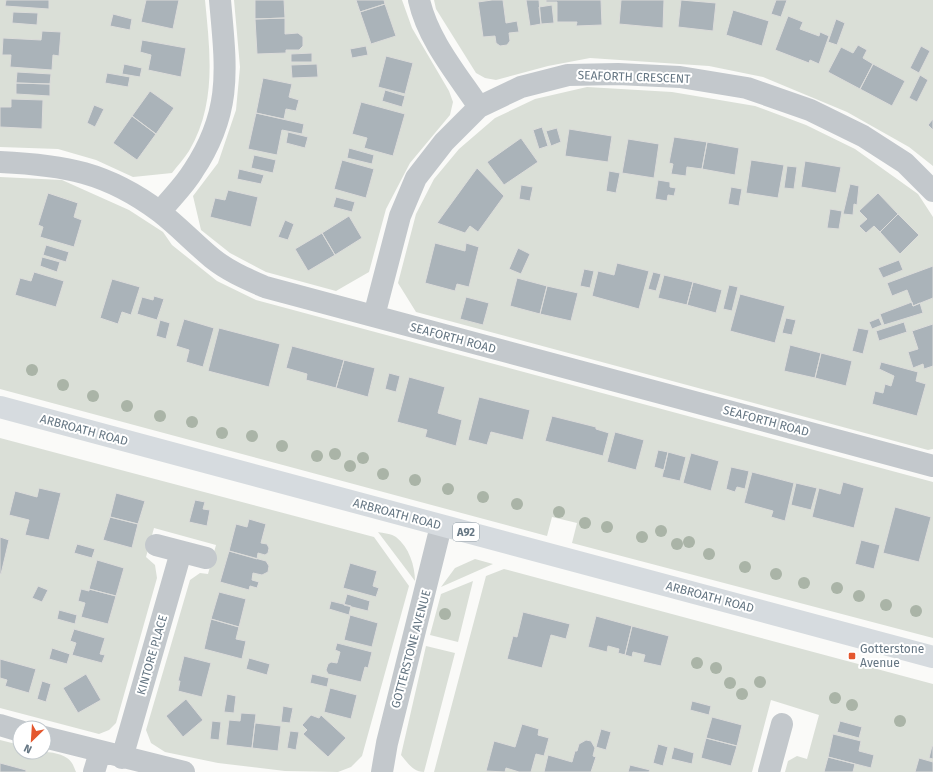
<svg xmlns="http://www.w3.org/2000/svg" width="933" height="772" viewBox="0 0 933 772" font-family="'Fira Sans',sans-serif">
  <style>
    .green { fill: #dadfd7 }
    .building { fill: #aab3b9; stroke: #dcdcda }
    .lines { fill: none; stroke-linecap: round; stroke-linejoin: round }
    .minor { stroke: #c3c8cc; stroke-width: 22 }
    .major { stroke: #d6dbdf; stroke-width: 22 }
    .tree { fill: #aab4a7 }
    .poi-dot { fill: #e4572e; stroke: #fff; stroke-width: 1.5 }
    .labels { text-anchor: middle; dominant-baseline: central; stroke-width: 4; stroke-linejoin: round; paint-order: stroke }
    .shield { fill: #fff; stroke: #939fa8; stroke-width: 1 }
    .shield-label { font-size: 11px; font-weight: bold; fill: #657683 }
    .street-label { font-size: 12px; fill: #657683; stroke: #fff }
    .poi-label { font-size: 12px; fill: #657683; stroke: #fff; text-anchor: start }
  </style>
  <rect width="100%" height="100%" fill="#fafaf8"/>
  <!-- green -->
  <path class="green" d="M0,0H205C210,52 217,103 189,151C184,159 177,166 172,173L133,177L96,160L58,149L0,147Z
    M234,0H402L412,28L449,91L453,102L450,115L410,163L386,209L369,272L336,291L266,272L230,253L201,230L193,196L218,163L236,110L240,67Z
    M434,0H933V166L909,147L847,112L763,77L709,66L590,58L548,66L496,80L485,78L476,73L436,9Z
    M587,87L672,92L755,106L806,125L855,149L918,194L933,217V449L928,450L416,312L398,283L416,214L434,179L459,149L495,118L535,99Z
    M0,177L62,180L129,210L163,232L172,245L217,281L256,300L933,482V638L572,543L577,523L552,517L547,536L0,389Z
    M0,438L374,537L409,586L362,756L351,767L338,772L285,771L218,763L165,752L151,743L146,730L190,580L200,573L208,574L216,545L154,528L146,557L155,565L157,578L116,723L109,730L99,734L0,708Z
    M378,532C383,533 392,534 396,537C409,547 415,566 415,581Z
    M475,559L493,564L441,587L455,568Z
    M504,569L933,684V772H785L788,761L797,756L807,759L819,715L771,700L752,772H434L486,576Z
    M473,581L458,642L430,635L441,594Z
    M426,646L455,653L424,772C413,772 407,762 401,755Z
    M0,740L20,745V752C34,752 56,750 67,758C72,761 74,767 76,772H0Z"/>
  <!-- building -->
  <path class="building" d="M6,0H49V9L5,6Z
    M146,0H179L173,29L141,22Z
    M255,0H284L285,18L255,19Z
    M356,0H384L385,4L360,12Z
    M492,0H503L506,23L517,21L519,32L509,33L510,41L507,45L500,46L496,43L495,36L483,37L478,2Z
    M526,0H539L541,24L530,26Z
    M546,0H601L602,25L576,26L577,22H557V2H546Z
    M621,0H664L663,28L619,24Z
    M681,0L716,3L713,31L678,27Z
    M776,0H787L781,17L771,14Z
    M385,4L396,36L371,44L360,12Z
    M552,5L554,23L541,24L539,7Z
    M733,10L769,21L762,46L726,35Z
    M13,12L38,13L37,25L12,23Z
    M113,14L132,19L130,30L110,26Z
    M788,16L803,22L800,29L819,36L820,32L829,36L819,64L810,60L809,63L775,50Z
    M285,18V34L298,33L303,37V46L299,50H286V53L257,54L255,19Z
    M836,19L845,23L837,45L828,42Z
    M42,31L61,32L59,56L53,55L52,70L10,67L11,55H2L3,38L41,40Z
    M142,40L186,48L181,77L148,70L151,55L140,52Z
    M858,45L867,50L863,58L873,64L860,89L828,72L841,47L853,53Z
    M366,46L368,55L352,58L350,49Z
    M921,46L930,51L919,73L910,68Z
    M312,53V62H291V54Z
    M386,56L413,63L405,94L378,87Z
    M124,64L142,68L140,77L122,74Z
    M317,64L318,77L292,78L291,65Z
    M873,64L905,81L892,106L860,89Z
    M17,72L51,74L50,84L16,83Z
    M107,73L130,77L128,87L105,83Z
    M920,75L928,80L917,102L909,98Z
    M263,78L292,84L289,97L299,100L296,111L286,109L284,119L256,113Z
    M16,83L50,84V96L16,94Z
    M385,90L405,96L402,107L382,101Z
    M150,91L174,108L156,134L132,116Z
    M11,99L43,100L42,129L0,127V107H11Z
    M361,102L405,114L393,156L364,148L367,138L352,134Z
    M94,105L104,109L95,127L87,123Z
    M256,113L304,124L302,134L282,130L277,155L248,149Z
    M132,116L156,134L137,160L113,143Z
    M933,119V130L928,125Z
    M542,127L548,146L539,149L533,130Z
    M557,128L561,142L551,146L546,131Z
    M569,129L612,136L608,162L565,156Z
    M288,132L308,137L305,148L286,143Z
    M674,137L707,142L702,169L687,167L686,176L671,174L673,164L669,163Z
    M521,138L538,162L504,185L487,162Z
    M628,139L659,144L654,178L622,173Z
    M707,142L739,148L735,175L702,169Z
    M349,148L374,155L372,164L347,158Z
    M254,155L276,160L273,173L251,168Z
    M342,160L374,169L366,198L334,189Z
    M751,160L784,165L778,198L746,193Z
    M805,161L841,167L836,193L801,187Z
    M787,166L797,167L794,189L784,188Z
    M477,168L504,196L478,232L470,226L465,233L437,223Z
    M239,169L264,175L261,184L237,179Z
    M609,171L620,173L616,193L606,191Z
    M658,180L670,182V187L676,188L674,196L668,195L667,201L655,199Z
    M850,184L859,186L857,205L854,204L853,215L843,214Z
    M521,185L533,187L530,201L519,199Z
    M731,187L742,189L739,206L728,204Z
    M228,190L258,197L251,227L210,217L215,198L225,200Z
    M48,193L78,203L74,217L82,220L74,247L40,237L43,227L38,225Z
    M878,193L898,214L880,232L874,226L866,233L859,226L867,219L859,211Z
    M336,197L355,202L352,212L333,207Z
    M830,209L842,211L839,229L827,228Z
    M898,214L919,235L900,254L880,232Z
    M349,216L362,238L335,255L322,233Z
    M285,220L294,224L288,240L278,237Z
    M322,233L335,255L308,271L295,249Z
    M435,243L465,251L466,243L479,247L469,287L457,284L455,291L425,283Z
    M46,245L69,252L66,262L43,255Z
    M518,248L530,254L521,274L509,269Z
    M42,257L60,262L57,272L40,266Z
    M899,260L903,270L883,278L878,268Z
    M617,263L649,271L639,309L592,296L598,271L614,275Z
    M933,266V298L913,306L907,290L892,296L887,283Z
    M584,269L594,271L590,288L580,286Z
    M34,272L64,281L56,307L15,295L20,278L31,281Z
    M653,272L661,274L656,291L648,289Z
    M664,275L693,282L687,305L658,298Z
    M517,278L547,286L540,314L510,306Z
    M112,279L140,287L131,315L122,312L118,324L100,318Z
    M693,282L722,290L716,313L687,305Z
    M729,285L738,287L732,311L723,309Z
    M547,286L578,293L571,321L540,314Z
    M740,294L785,306L775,343L730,331Z
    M154,296L164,299L157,320L137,314L142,297L153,300Z
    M466,297L489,303L483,325L460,319Z
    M912,302L913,306L920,303L923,313L884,325L880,314Z
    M786,318L796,320L792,335L782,333Z
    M879,318L882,325L872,329L869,322Z
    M184,319L214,328L203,367L186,362L189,350L176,346Z
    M160,320L170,323L166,339L156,336Z
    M904,322L907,332L879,341L876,331Z
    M933,324V366L924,369L923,364L913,368L908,352L918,349L912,331Z
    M219,328L280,344L269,387L208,371Z
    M858,328L869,330L863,354L852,351Z
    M790,345L821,353L815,378L784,371Z
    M292,346L344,360L336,388L306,380L307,374L286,368Z
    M821,353L852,361L846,386L815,378Z
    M344,360L375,368L368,397L336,388Z
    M881,362L918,372L916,381L926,384L917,416L872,404L875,391L883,393L885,384L891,386L894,376L879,369Z
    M389,373L400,376L396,392L385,389Z
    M409,377L445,387L438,413L462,420L456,446L425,437L427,430L397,422Z
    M479,397L530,410L523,440L491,432L487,445L468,440Z
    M552,416L596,427V429L609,433L603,456L545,441Z
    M615,432L644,440L636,470L607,462Z
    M658,450L668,452L664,470L654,467Z
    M668,452L686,457L680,481L662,477Z
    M691,453L719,461L711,491L683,483Z
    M731,467L749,471L745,489L737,487L735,492L726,489Z
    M752,472L794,483L785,521L771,517L773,511L744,503Z
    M843,482L864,488L854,528L812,517L819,488L840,494Z
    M796,483L817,488L811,510L791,505Z
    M39,488L61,493L49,540L25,535L29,520L9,515L15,491L37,497Z
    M116,493L145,501L138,524L110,517Z
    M195,500L205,502L203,509L210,510L207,526L189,522Z
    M895,507L931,517L919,562L883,553Z
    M110,517L138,524L132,548L103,540Z
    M249,519L266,524L261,543L267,544L269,548L268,553L265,555L258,553L257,559L229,551L236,524L247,527Z
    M0,537L9,540L1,574H0Z
    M861,540L880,545L874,569L855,564Z
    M77,544L95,549L92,558L74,553Z
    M229,551L266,561L269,566L268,572L262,575L253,573L252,580L259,582L257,588L250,586L249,590L220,582Z
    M97,560L124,568L116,596L89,589Z
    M350,563L377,571L373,586L379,588L376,597L343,588Z
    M38,586L48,590L42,602L32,598Z
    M81,589L89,591V589L116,596L108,624L81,617L85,603L78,601Z
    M219,592L246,599L239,627L211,619Z
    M347,594L370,601L368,611L344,605Z
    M331,601L351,606L349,615L329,609Z
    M59,610L77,615L75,624L57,619Z
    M523,612L570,624L566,639L551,635L542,668L507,659L513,636L517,637Z
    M350,615L378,623L372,647L344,640Z
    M596,616L632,626L625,655L618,653L619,649L608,646L607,652L588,647Z
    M211,619L239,627L236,639L246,641L242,659L204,649Z
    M632,626L669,636L661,666L643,662L645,655L633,652L632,657L625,655Z
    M74,629L105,638L100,654L105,655L102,663L72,655L76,643L70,641Z
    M337,643L372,652L368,668L365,667L361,682L328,674L326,670L328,664L331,662L337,663L340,652L335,650Z
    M52,648L70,654L67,664L49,659Z
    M184,656L211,663L202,697L178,691L180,681H178Z
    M249,658L270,664L267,675L246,669Z
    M0,659L36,669L29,693L5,686L7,680L0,678Z
    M86,674L101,700L78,713L63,688Z
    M312,674L329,678L327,687L310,683Z
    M42,681L51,684L46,702L37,699Z
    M330,688L357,695L351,719L324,712Z
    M227,694L236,696L234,713L224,712Z
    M186,699L203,720L183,737L166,716Z
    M692,701L711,706L709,715L690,710Z
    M283,706L293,708L290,723L281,722Z
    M241,713L256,714L252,748L226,745L229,720L240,721Z
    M311,715L319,718L321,715L346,738L328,757L303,734L307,730L302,725Z
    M712,717L742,725L737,746L706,738Z
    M212,721L221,722L219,740L210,739Z
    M840,721L862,727L859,738L837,732Z
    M255,723L281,726L278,751L252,748Z
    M522,724L539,729L538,735L549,738L544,756L536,754L531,772H519L506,768L505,772L486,771L494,741L515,747Z
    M601,729L611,732L606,750L596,747Z
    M290,731L299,732L296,750L287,748Z
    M833,734L861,741L859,751L874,755L871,768L828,757Z
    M706,738L737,746L731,766L701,758Z
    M586,740L591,741L595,748L593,756L596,757L591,772H544L548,755L572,762L575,751H577L579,744Z
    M658,744L668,747L663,766L653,763Z
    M932,746H933V759L929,758Z
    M674,747L694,753L692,764L671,759Z
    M828,757L855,764L853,772H824Z
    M919,758L933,762V772H915Z
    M0,763L26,770V772H0Z
    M630,765L650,770L649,772H628Z"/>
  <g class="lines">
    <!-- minor -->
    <path class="minor" d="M419,0C428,40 457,74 479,107
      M0,162C64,165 107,172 160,212C178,226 194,243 212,258C228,271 247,279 265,287L933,466
      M160,212C171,198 184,186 193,171C233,111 226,68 220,0
      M374,316L400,216L416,178L444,142L479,107L521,87L568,75L618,74L680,77L747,88L810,110L863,136L905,163L933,191
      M156,545L206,558
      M0,725L20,731
      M44,737L184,772
      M122,758L181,552
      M94,772L100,752
      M382,772L387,743L441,526
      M769,772L782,724"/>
    <!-- major -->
    <path class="major" d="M0,407L933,657"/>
  </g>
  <!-- trees -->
  <g class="tree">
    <circle cx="32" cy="370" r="6"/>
    <circle cx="63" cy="385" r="6"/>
    <circle cx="93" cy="396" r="6"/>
    <circle cx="127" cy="406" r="6"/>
    <circle cx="160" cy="416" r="6"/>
    <circle cx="192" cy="422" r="6"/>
    <circle cx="222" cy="433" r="6"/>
    <circle cx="252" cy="436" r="6"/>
    <circle cx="282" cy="446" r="6"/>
    <circle cx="335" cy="454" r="6"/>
    <circle cx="317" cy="456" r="6"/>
    <circle cx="363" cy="458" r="6"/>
    <circle cx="350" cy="466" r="6"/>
    <circle cx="383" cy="474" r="6"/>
    <circle cx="415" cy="480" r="6"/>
    <circle cx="448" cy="489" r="6"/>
    <circle cx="483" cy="497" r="6"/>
    <circle cx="517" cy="504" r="6"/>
    <circle cx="559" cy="512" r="6"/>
    <circle cx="585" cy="523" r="6"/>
    <circle cx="607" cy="527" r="6"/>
    <circle cx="661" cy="531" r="6"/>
    <circle cx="642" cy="537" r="6"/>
    <circle cx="689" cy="542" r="6"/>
    <circle cx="677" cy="544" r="6"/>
    <circle cx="709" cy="554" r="6"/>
    <circle cx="745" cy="567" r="6"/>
    <circle cx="776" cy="574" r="6"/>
    <circle cx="804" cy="583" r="6"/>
    <circle cx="837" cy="588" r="6"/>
    <circle cx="859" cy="596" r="6"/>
    <circle cx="886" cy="605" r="6"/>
    <circle cx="916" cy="611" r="6"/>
    <circle cx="445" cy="614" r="6"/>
    <circle cx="697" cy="663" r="6"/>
    <circle cx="716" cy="668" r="6"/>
    <circle cx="760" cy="682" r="6"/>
    <circle cx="730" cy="683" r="6"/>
    <circle cx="742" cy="694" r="6"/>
    <circle cx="835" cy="698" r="6"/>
    <circle cx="852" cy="705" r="6"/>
    <circle cx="900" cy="721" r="6"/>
  </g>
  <!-- markers -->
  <rect class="poi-dot" x="848" y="652" width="8" height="8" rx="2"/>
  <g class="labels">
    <!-- shield labels -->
    <rect class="shield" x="453" y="523" width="26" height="18" rx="3"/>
    <g class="shield-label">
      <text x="466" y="532">A92</text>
    </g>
    <!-- street labels -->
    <g class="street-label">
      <text transform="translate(634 77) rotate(2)">SEAFORTH CRESCENT</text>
      <text transform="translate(453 338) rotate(15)">SEAFORTH ROAD</text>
      <text transform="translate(766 421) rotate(15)">SEAFORTH ROAD</text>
      <text transform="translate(84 430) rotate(15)">ARBROATH ROAD</text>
      <text transform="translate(397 514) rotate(15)">ARBROATH ROAD</text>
      <text transform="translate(710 597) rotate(15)">ARBROATH ROAD</text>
      <text transform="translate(411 649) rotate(-75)">GOTTERSTONE AVENUE</text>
      <text transform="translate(152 655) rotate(-74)">KINTORE PLACE</text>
    </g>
    <!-- poi labels -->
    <g class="poi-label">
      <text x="860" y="649">Gotterstone<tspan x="860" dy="14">Avenue</tspan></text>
    </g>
  </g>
  <!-- north arrow -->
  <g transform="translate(32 740) rotate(205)"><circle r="19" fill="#ffffff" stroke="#c1c8cd"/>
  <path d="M0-3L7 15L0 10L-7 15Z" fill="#e4572e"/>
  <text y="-6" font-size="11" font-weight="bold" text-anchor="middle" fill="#657683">N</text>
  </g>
</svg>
